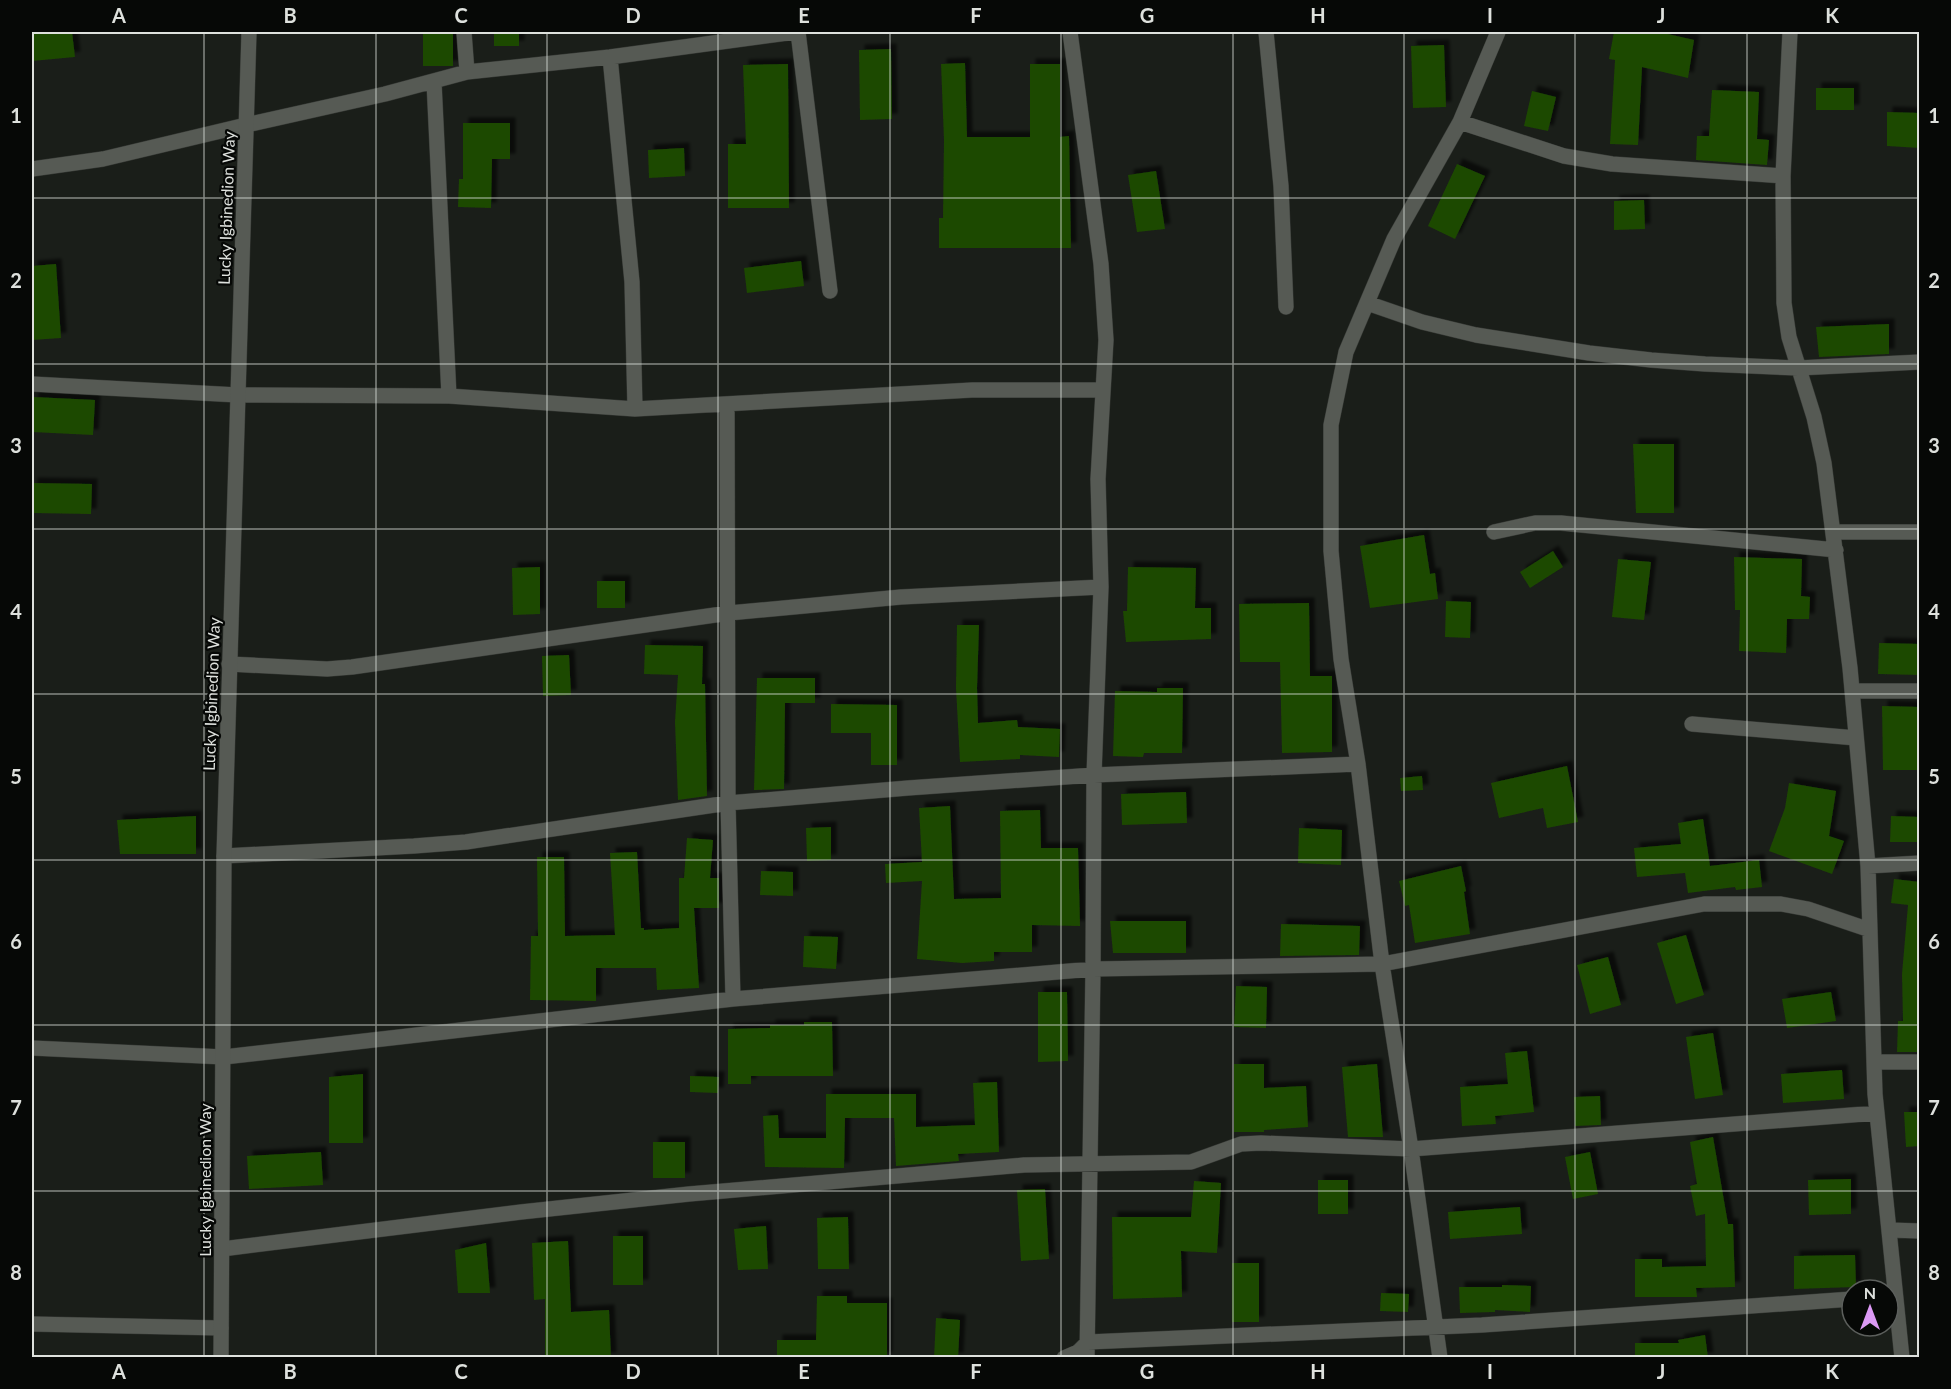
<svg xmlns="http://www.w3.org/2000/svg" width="1951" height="1389" viewBox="0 0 1951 1389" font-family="Lato,sans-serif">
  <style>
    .building { fill: #1d4800; filter: url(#shadow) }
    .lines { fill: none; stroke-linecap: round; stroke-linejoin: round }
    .minor-casing { stroke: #353834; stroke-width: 16 }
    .tertiary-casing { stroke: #353834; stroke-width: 16 }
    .minor { stroke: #565a54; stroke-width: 15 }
    .tertiary { stroke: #565a54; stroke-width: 15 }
    .grid { fill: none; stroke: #dee1dd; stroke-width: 1.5; stroke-opacity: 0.55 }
    .labels { text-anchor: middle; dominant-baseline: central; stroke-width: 4.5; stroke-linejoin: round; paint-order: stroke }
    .street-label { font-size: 16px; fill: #dee1dd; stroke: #060806 }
    .neatline { fill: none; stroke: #dee1dd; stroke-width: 2 }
    .grid-label { font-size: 20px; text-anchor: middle; font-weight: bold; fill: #dee1dd }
  </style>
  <defs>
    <filter id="shadow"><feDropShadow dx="5.5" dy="-5.5" stdDeviation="1.5" flood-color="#0009"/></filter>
  </defs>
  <rect width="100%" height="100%" fill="#1a1e19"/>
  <!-- building -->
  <path class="building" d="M32,32H72L75,57L32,61Z
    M423,32H453V66H423Z
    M494,32H519V46H494Z
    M1614,32H1659L1694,40L1688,78L1642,67L1638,145L1610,144L1615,60L1609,59Z
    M1444,45L1446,107L1413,108L1411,46Z
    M891,49L892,119L860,120L859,50Z
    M965,63L967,137H1030V64H1060V137L1069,136L1071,248H939V218H943L944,140L941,64Z
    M788,64L789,208H728V144H746L743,65Z
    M1816,88H1854V110H1816Z
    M1712,90L1759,92L1757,139L1769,140L1767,165L1696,160L1697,136H1709Z
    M1532,91L1556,97L1548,131L1524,126Z
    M1887,112L1920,113V148L1887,146Z
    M463,123H510V159H492L491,208L458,207L459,179H463Z
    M684,148L685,176L649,178L648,150Z
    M1457,164L1485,176L1455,239L1428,226Z
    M1156,171L1165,229L1137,232L1128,175Z
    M1644,200L1645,229L1614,230V201Z
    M801,261L804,286L747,293L744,268Z
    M56,264L61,338L32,340V266Z
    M1889,324V354L1819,357L1816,327Z
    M33,397L95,400L93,435L32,432Z
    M1633,444H1674V513H1636Z
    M32,483L92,484L91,514L32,513Z
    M1424,535L1430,574L1435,573L1438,599L1370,608L1360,546Z
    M1553,551L1563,567L1530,588L1520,572Z
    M1734,557L1802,559L1801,596L1810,597L1809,619H1787L1786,653L1739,651L1740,610H1735Z
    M1618,559L1651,562L1644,620L1612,617Z
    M540,567V614L513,615L512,568Z
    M1128,567L1196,568L1195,608H1211V639L1126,642L1123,611H1127Z
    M597,581H625V608H597Z
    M1446,601L1471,602L1470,638L1445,637Z
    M1309,603L1310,676H1332V752L1282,753L1280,662H1240L1239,604Z
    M957,625H979L977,688L978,723L1017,720L1018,727L1060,729L1059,757L1020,755V759L960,762L956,688Z
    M1879,643L1920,644V675L1878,674Z
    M645,645L703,646L702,684H705L707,796L678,800L675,722L678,675L644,674Z
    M569,655L571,695L543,696L542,656Z
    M757,678H815V703H785L784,789L754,790Z
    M1157,688H1183L1182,753H1144L1143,757L1113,756L1115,691L1157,692Z
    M831,704L897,705V765H871V733H831Z
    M1882,706L1920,707V770H1883Z
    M1567,766L1578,822L1547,828L1543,808L1499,818L1491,783Z
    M1422,776L1423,790L1401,791L1400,778Z
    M1789,783L1836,791L1829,836L1844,841L1832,874L1769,851L1785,808Z
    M1186,792L1187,823L1122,825L1121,794Z
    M950,806L954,899L1001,898L1000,811L1040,810L1041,848H1078L1080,926L1032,925V952H994V961L962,963L917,959L922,881L886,883L885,864L922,862L919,808Z
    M196,816V854H120L117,820Z
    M1891,816L1920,817V842H1890Z
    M1703,819L1710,866L1759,860L1762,887L1736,890L1735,887L1688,893L1685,873L1637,877L1634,848L1681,844L1678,823Z
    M831,827V860L807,861L806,828Z
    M1299,828L1342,830L1341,865L1298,863Z
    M687,838L713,840L710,878H719V908H694L699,988L657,990L656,968H596V1001L530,1000L531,936H538L537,857H564L565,936L615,935L610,853L637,852L641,928H644V930L679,928V878H684Z
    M1461,866L1466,891L1464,892L1470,934L1415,943L1409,905L1405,906L1399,881Z
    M761,871L793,872V896L760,895Z
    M1894,879L1920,882V1052H1897L1898,1021H1903L1902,974L1908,905L1891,903Z
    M1110,921H1186V953H1113Z
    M1281,924L1360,926L1359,955L1280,956Z
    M1686,935L1704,995L1676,1004L1657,943Z
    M804,936L838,937L836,969L803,967Z
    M1608,957L1621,1005L1590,1014L1577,965Z
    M1236,986L1267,987L1266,1028L1234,1027Z
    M1038,992H1067L1068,1061L1038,1062Z
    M1831,992L1836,1021L1787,1028L1782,999Z
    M804,1022H832L833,1076H751V1084H728V1029L770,1028V1025H804Z
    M1713,1033L1723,1095L1695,1099L1686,1037Z
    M1527,1051L1534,1112L1495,1116L1496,1124L1462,1126L1460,1087L1508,1084L1505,1053Z
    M1234,1064H1264V1088L1306,1086L1308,1127L1264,1130V1132H1234Z
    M1377,1064L1383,1137H1348L1342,1067Z
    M1842,1070L1844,1099L1783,1103L1781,1074Z
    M363,1074V1143H329V1077Z
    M690,1076L719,1077L718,1093L690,1092Z
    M997,1082L999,1152L958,1154L959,1161L896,1166L894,1118H845L844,1168L765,1167L763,1116L778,1115L779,1138H826V1094H916V1127L975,1125L973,1083Z
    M1600,1096L1601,1125L1575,1126L1574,1097Z
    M1904,1112H1920V1146L1906,1147Z
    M1713,1137L1728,1224H1733L1735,1287L1696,1288L1697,1297H1635V1259H1662V1267L1706,1266L1705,1214L1696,1216L1690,1186L1697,1184L1690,1142Z
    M653,1142H685V1178H653Z
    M321,1152L323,1185L249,1189L247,1156Z
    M1590,1152L1598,1194L1573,1199L1565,1157Z
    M1851,1179V1214L1809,1215L1808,1180Z
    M1318,1180H1348V1214H1318Z
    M1194,1181L1221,1183L1217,1253L1181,1251L1182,1297L1113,1299L1112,1217H1191Z
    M1045,1189L1049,1259L1021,1261L1017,1190Z
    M1520,1207L1522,1234L1450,1239L1448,1212Z
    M848,1217L849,1269H818L817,1218Z
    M766,1226L768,1269L738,1270L734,1229Z
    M613,1236H643V1285H613Z
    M568,1241L571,1312L609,1310L611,1358H545V1299L534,1300L532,1243Z
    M486,1243L490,1293H458L455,1250Z
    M1855,1255L1856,1287L1794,1289V1256Z
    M1232,1263H1259V1322H1232Z
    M1502,1285L1531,1286L1530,1312L1495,1310V1312L1460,1313L1459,1287H1502Z
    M1381,1293L1409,1294L1408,1312L1380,1311Z
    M817,1296H847V1303H887V1358H777V1340H816Z
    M936,1318L960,1320L958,1358H934Z
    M1705,1335L1708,1358H1635V1343H1679L1678,1340Z"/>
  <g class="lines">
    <!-- minor casing -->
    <g class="minor-casing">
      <path id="minor" d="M464,32L467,72
        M798,32L830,291
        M1070,32L1101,264L1106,340L1098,479L1101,587L1094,775L1093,969L1087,1358
        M1266,32L1281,186L1286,307
        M1790,32L1783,176L1784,303L1789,337L1814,417L1824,463L1850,668L1868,866L1875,1094L1902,1358
        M610,57L632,282L635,409
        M434,82L449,396
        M1460,122L1564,156L1612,164L1783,176
        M32,169L103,159L246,125L385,94L467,72L610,57L795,32
        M1367,303L1422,322L1476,335L1589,353L1651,360L1705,364L1798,368L1920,362
        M32,384L238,395L449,396L635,409L972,390H1103
        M727,404L728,803L733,999
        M1494,532L1535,523H1561L1836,550
        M1833,532H1920
        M229,664L327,669L352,667L729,613L901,597L1101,587
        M1852,691H1920
        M1692,724L1856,738
        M224,856L414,846L466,842L728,803L908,788L1094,775L1358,764
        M1868,866L1920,863
        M32,1048L224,1057L733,999L1093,969L1382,964L1704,904H1781L1808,909L1870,930
        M1874,1062H1920
        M1890,1230L1920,1231
        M222,1249L521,1212L689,1194L1024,1165L1191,1162L1241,1144L1261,1143L1411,1149L1877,1113
        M32,1324L221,1328
        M1064,1358L1078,1352L1088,1342L1482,1325L1852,1299
        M1440,1358L1411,1149L1382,964L1358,764L1341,659L1331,551V425L1346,352L1394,239L1460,122L1498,32"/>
    </g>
    <!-- tertiary casing -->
    <g class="tertiary-casing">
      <path id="tertiary" d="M221,1358L224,856L249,32"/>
    </g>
    <!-- minor -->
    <use href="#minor" class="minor"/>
    <!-- tertiary -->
    <use href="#tertiary" class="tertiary"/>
  </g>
  <!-- grid -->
  <path class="grid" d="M204,32V1358M376,32V1358M547,32V1358M718,32V1358M890,32V1358M1061,32V1358M1233,32V1358M1404,32V1358M1575,32V1358M1747,32V1358M32,198H1920M32,364H1920M32,529H1920M32,694H1920M32,860H1920M32,1025H1920M32,1191H1920"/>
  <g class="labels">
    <!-- street labels -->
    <g class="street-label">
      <text transform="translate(226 208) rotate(-88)">Lucky Igbinedion Way</text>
      <text transform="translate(211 694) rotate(-88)">Lucky Igbinedion Way</text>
      <text transform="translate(204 1180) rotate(-90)">Lucky Igbinedion Way</text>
    </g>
  </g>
  <!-- border -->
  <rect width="1951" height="1389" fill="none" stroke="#060806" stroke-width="66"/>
  <!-- north arrow -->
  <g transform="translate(1870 1308)"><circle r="28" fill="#060806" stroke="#5c5f5c" stroke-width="1.5"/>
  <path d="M0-4.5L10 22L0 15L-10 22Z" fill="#dc99f4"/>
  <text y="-9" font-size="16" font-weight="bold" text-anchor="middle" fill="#dee1dd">N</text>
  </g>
  <rect x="33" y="33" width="1885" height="1323" class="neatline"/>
  <g class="grid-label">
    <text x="119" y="23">A</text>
    <text x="290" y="23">B</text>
    <text x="461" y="23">C</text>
    <text x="633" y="23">D</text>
    <text x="804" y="23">E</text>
    <text x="976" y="23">F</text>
    <text x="1147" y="23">G</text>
    <text x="1318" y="23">H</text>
    <text x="1490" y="23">I</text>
    <text x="1661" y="23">J</text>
    <text x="1832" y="23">K</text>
    <text x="16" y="123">1</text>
    <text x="1934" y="123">1</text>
    <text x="16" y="288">2</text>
    <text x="1934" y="288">2</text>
    <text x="16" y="453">3</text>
    <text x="1934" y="453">3</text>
    <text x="16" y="619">4</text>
    <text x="1934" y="619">4</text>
    <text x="16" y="784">5</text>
    <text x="1934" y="784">5</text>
    <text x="16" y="949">6</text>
    <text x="1934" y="949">6</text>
    <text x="16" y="1115">7</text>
    <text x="1934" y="1115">7</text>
    <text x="16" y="1280">8</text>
    <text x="1934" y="1280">8</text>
    <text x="119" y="1379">A</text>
    <text x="290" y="1379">B</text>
    <text x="461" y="1379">C</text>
    <text x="633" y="1379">D</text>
    <text x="804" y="1379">E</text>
    <text x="976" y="1379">F</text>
    <text x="1147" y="1379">G</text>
    <text x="1318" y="1379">H</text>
    <text x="1490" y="1379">I</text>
    <text x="1661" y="1379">J</text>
    <text x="1832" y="1379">K</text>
  </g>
</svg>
